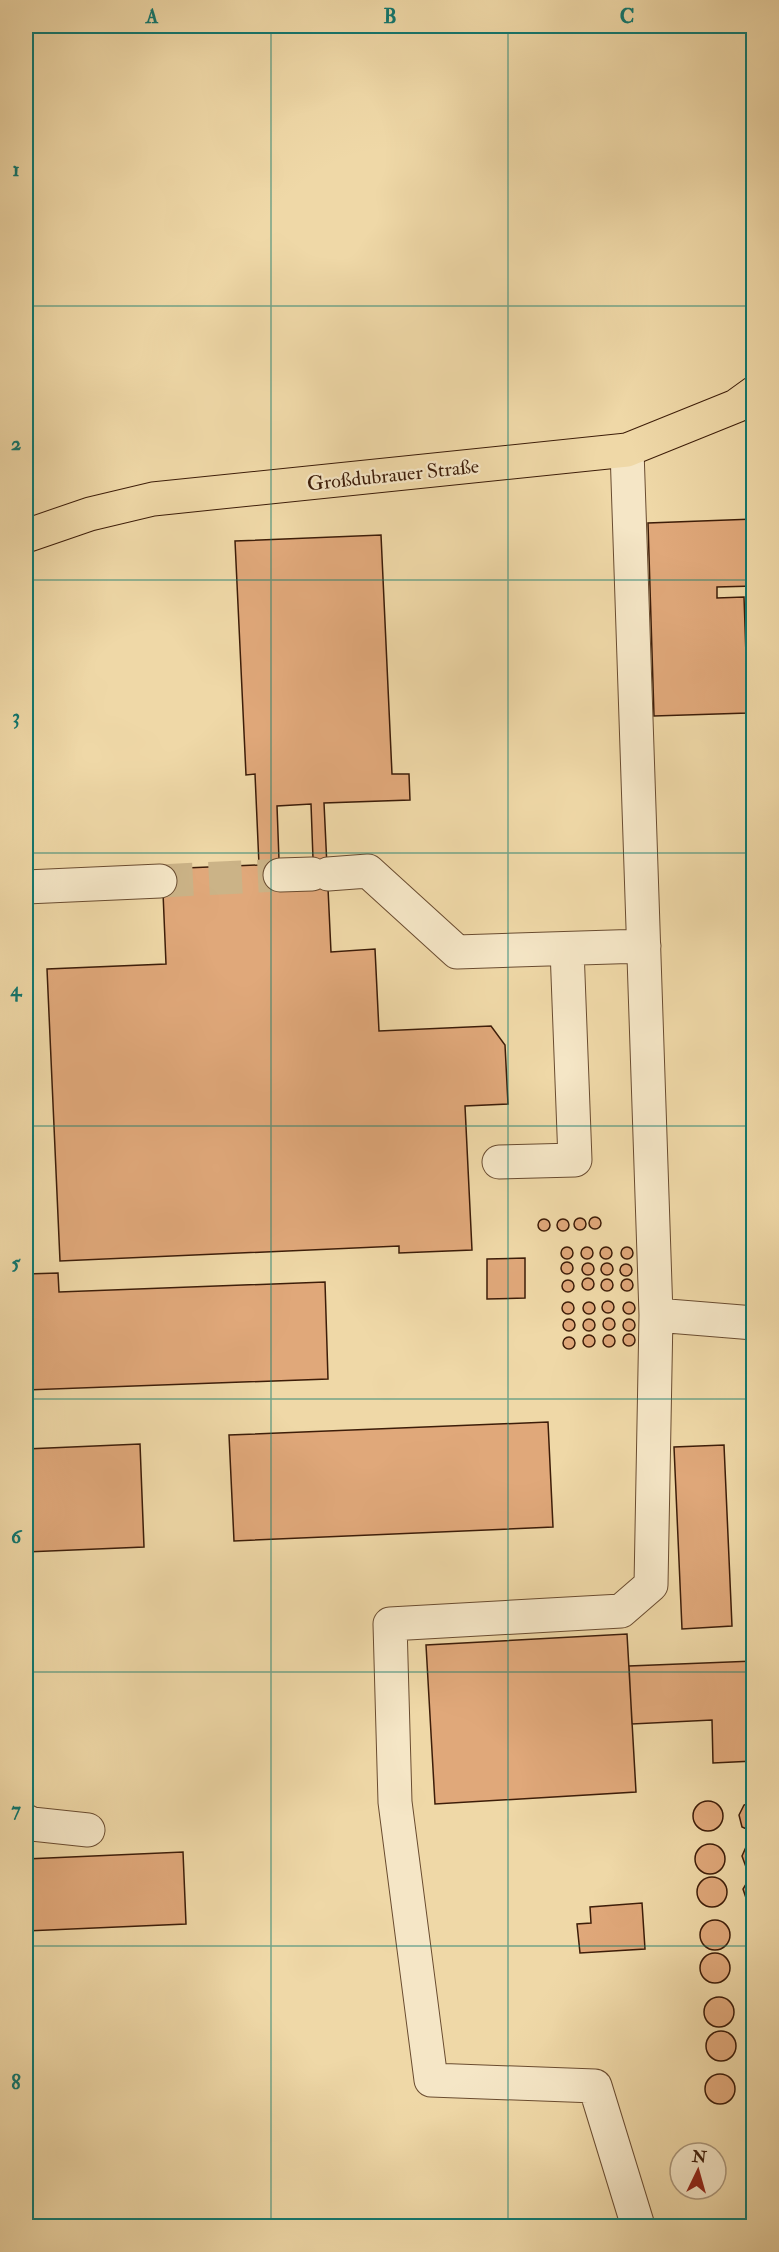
<svg xmlns="http://www.w3.org/2000/svg" width="779" height="2252" viewBox="0 0 779 2252" font-family="'IM FELL Double Pica',serif">
  <style>
    .building { fill: #e0a87a; stroke: #3d1d09; stroke-width: 1.5; fill-rule: evenodd }
    .lines { fill: none; stroke-linecap: round; stroke-linejoin: round }
    .minor-tunnel { stroke: #cbb387; stroke-width: 33; stroke-dasharray: 33 16; stroke-linecap: butt }
    .minor-casing { stroke: #6a4c30; stroke-width: 35 }
    .major-casing { stroke: #3d1d09; stroke-width: 35 }
    .minor { stroke: #f5e6c6; stroke-width: 33 }
    .major { stroke: #efd8a7; stroke-width: 33 }
    .grid { fill: none; stroke: #0f766e; stroke-width: 1.5; stroke-opacity: 0.55 }
    .labels { text-anchor: middle; dominant-baseline: central; stroke-width: 4.5; stroke-linejoin: round; paint-order: stroke }
    .street-label { font-size: 20px; fill: #3d1d09; stroke: #f5e6c6 }
    .neatline { fill: none; stroke: #0f766e; stroke-width: 2 }
    .grid-label { font-size: 20px; text-anchor: middle; font-weight: bold; fill: #0f766e }
  </style>
  <rect width="100%" height="100%" fill="#efd8a7"/>
  <filter id="stains"><feTurbulence type="fractalNoise" baseFrequency=".00333" numOctaves="4"/><feColorMatrix values="0 0 0 0 .2 0 0 0 0 .09 0 0 0 0 .02 0 0 0 .5 -.17"/></filter>
  <radialGradient id="worn" r=".72"><stop offset=".6" stop-color="#630" stop-opacity="0"/><stop offset="1" stop-color="#630" stop-opacity=".3"/></radialGradient>
  <!-- building -->
  <path class="building" d="M754,519V586L717,587V598L744,597L748,713L654,716L648,523Z
    M381,535L392,774H409L410,800L324,803L331,952L375,949L379,1031L491,1026L505,1045L508,1104L465,1106L472,1250L399,1253V1246L60,1261L47,969L166,964L162,869L259,865L255,774L246,775L235,541ZM311,804L314,886L280,887L277,806Z
    M589 1223a6 6 0 1 1 12 0a6 6 0 1 1-12 0Z
    M574 1224a6 6 0 1 1 12 0a6 6 0 1 1-12 0Z
    M557 1225a6 6 0 1 1 12 0a6 6 0 1 1-12 0Z
    M538 1225a6 6 0 1 1 12 0a6 6 0 1 1-12 0Z
    M561 1253a6 6 0 1 1 12 0a6 6 0 1 1-12 0Z
    M621 1253a6 6 0 1 1 12 0a6 6 0 1 1-12 0Z
    M581 1253a6 6 0 1 1 12 0a6 6 0 1 1-12 0Z
    M600 1253a6 6 0 1 1 12 0a6 6 0 1 1-12 0Z
    M525,1258V1298L487,1299V1259Z
    M561 1268a6 6 0 1 1 12 0a6 6 0 1 1-12 0Z
    M582 1269a6 6 0 1 1 12 0a6 6 0 1 1-12 0Z
    M601 1269a6 6 0 1 1 12 0a6 6 0 1 1-12 0Z
    M620 1270a6 6 0 1 1 12 0a6 6 0 1 1-12 0Z
    M58,1273L59,1292L325,1282L328,1379L26,1390V1274Z
    M582 1284a6 6 0 1 1 12 0a6 6 0 1 1-12 0Z
    M621 1285a6 6 0 1 1 12 0a6 6 0 1 1-12 0Z
    M601 1285a6 6 0 1 1 12 0a6 6 0 1 1-12 0Z
    M562 1286a6 6 0 1 1 12 0a6 6 0 1 1-12 0Z
    M602 1307a6 6 0 1 1 12 0a6 6 0 1 1-12 0Z
    M623 1308a6 6 0 1 1 12 0a6 6 0 1 1-12 0Z
    M562 1308a6 6 0 1 1 12 0a6 6 0 1 1-12 0Z
    M583 1308a6 6 0 1 1 12 0a6 6 0 1 1-12 0Z
    M603 1324a6 6 0 1 1 12 0a6 6 0 1 1-12 0Z
    M563 1325a6 6 0 1 1 12 0a6 6 0 1 1-12 0Z
    M583 1325a6 6 0 1 1 12 0a6 6 0 1 1-12 0Z
    M623 1325a6 6 0 1 1 12 0a6 6 0 1 1-12 0Z
    M623 1340a6 6 0 1 1 12 0a6 6 0 1 1-12 0Z
    M583 1341a6 6 0 1 1 12 0a6 6 0 1 1-12 0Z
    M603 1341a6 6 0 1 1 12 0a6 6 0 1 1-12 0Z
    M563 1343a6 6 0 1 1 12 0a6 6 0 1 1-12 0Z
    M548,1422L553,1527L234,1541L229,1435Z
    M140,1444L144,1547L26,1552V1449Z
    M724,1445L732,1626L682,1629L674,1447Z
    M627,1634L636,1792L435,1804L426,1645Z
    M754,1661V1761L713,1763L712,1720L632,1724L629,1666Z
    M693 1816a15 15 0 1 1 30 0a15 15 0 1 1-30 0Z
    M754,1801V1832H753L742,1827L739,1815L744,1805Z
    M754,1843V1871L746,1867L742,1856L747,1845Z
    M695 1859a15 15 0 1 1 30 0a15 15 0 1 1-30 0Z
    M183,1852L186,1924L26,1931V1859Z
    M697 1892a15 15 0 1 1 30 0a15 15 0 1 1-30 0Z
    M754,1877V1904L747,1901L743,1889L749,1879Z
    M642,1903L645,1949L580,1953L577,1924L591,1923L590,1907Z
    M752,1919H754V1943L750,1941L747,1933Z
    M700 1935a15 15 0 1 1 30 0a15 15 0 1 1-30 0Z
    M700 1968a15 15 0 1 1 30 0a15 15 0 1 1-30 0Z
    M704 2012a15 15 0 1 1 30 0a15 15 0 1 1-30 0Z
    M706 2046a15 15 0 1 1 30 0a15 15 0 1 1-30 0Z
    M705 2089a15 15 0 1 1 30 0a15 15 0 1 1-30 0Z"/>
  <g class="lines">
    <!-- minor-tunnel -->
    <path class="minor-tunnel" d="M160,881L280,875"/>
    <!-- minor casing -->
    <g class="minor-casing">
      <path id="minor" d="M627,450L656,1315L754,1323
        M328,874L368,871L457,952L644,946
        M280,875L312,874
        M26,887L160,881
        M499,1162L575,1160L567,949
        M26,1821L32,1824L88,1830
        M638,2226L595,2086L431,2080L395,1802L390,1624L621,1611L651,1585L656,1315"/>
    </g>
    <!-- major casing -->
    <g class="major-casing">
      <path id="major" d="M26,536L90,514L153,499L627,450L736,406L754,393"/>
    </g>
    <!-- minor -->
    <use href="#minor" class="minor"/>
    <!-- major -->
    <use href="#major" class="major"/>
  </g>
  <!-- grid -->
  <path class="grid" d="M271,26V2226M508,26V2226M26,306H754M26,580H754M26,853H754M26,1126H754M26,1399H754M26,1672H754M26,1946H754"/>
  <g class="labels">
    <!-- street labels -->
    <g class="street-label">
      <text transform="translate(393 475) rotate(-6)">Großdubrauer Straße</text>
    </g>
  </g>
  <!-- margin -->
  <rect width="779" height="2252" fill="none" stroke="#efd8a7" stroke-width="66"/>
  <!-- north arrow -->
  <g transform="translate(698 2171) rotate(5)"><circle r="28" fill="#f5e6c6" stroke="#ab967a" stroke-width="1.5"/>
  <path d="M0-4.5L10 22L0 15L-10 22Z" fill="#8f2418"/>
  <text y="-9" font-size="16" font-weight="bold" text-anchor="middle" fill="#3d1d09">N</text>
  </g>
  <rect x="33" y="33" width="713" height="2186" class="neatline"/>
  <g class="grid-label">
    <text x="152" y="23">A</text>
    <text x="390" y="23">B</text>
    <text x="627" y="23">C</text>
    <text x="16" y="176">1</text>
    <text x="16" y="450">2</text>
    <text x="16" y="723">3</text>
    <text x="16" y="996">4</text>
    <text x="16" y="1269">5</text>
    <text x="16" y="1543">6</text>
    <text x="16" y="1816">7</text>
    <text x="16" y="2089">8</text>
  </g>
  <rect width="100%" height="100%" filter="url(#stains)"/>
  <rect width="100%" height="100%" fill="url(#worn)"/>
</svg>
